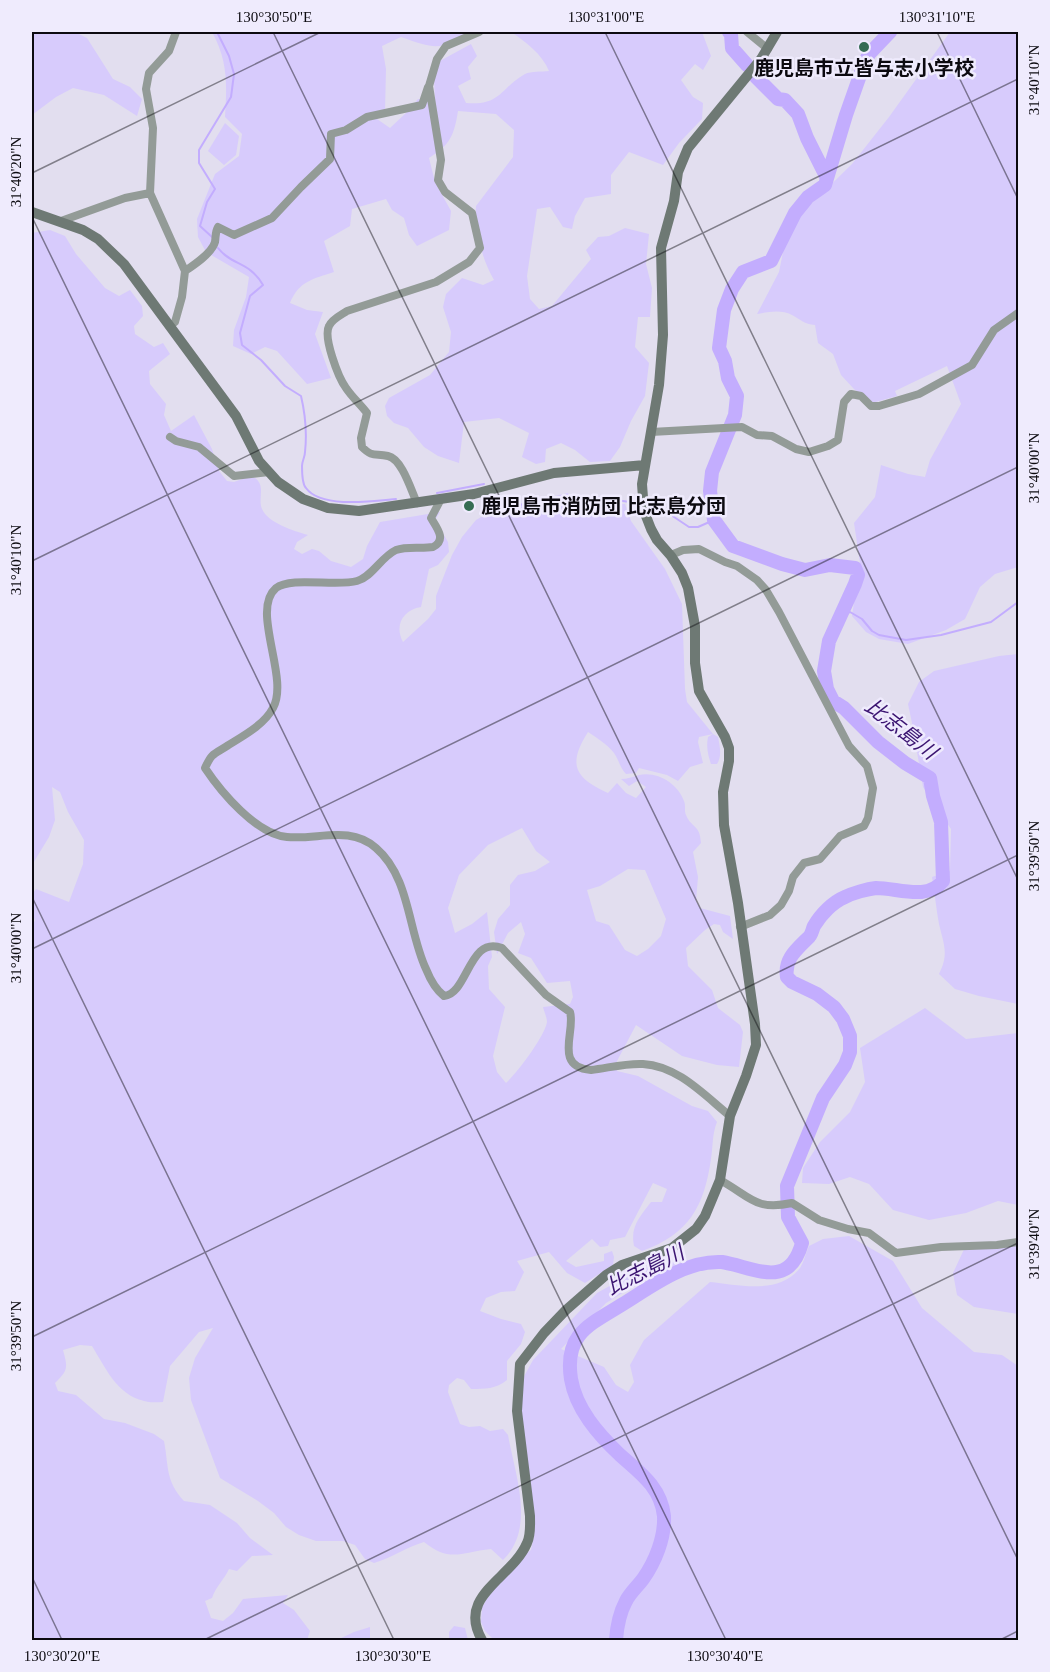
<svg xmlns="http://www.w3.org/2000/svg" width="1050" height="1672" viewBox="0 0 1050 1672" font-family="'Times New Roman','Noto Sans JP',serif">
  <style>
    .green { fill: #d7cbfc; fill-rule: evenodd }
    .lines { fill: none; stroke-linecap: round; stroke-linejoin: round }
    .stream { stroke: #c3adfe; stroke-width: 2 }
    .river { stroke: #c3adfe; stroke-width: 14 }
    .street { stroke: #939b97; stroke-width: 8 }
    .secondary { stroke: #6e7974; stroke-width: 10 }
    .ticks { fill: none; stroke: #0c0a10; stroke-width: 1.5; stroke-opacity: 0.45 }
    .poi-dot { fill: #356c53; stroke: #efebfd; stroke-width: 2 }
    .labels { text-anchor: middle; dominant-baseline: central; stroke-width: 5; stroke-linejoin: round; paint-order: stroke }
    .poi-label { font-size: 20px; font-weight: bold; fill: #0c0a10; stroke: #efebfd }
    .water-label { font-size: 21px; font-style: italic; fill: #3b1471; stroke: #efebfd }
    .neatline { fill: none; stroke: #0c0a10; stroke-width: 2 }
    .ticks-label { font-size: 15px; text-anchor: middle; fill: #0c0a10 }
  </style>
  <rect width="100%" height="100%" fill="#e2deef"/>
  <!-- green -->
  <path class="green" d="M32,32H75L87,38L113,79L130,87L142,99L137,116L104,95L73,88L56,97L32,115Z
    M212,32H473C440,50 437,50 401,37L382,46L386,69L385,111L377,119L390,128L406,113L418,99H435L434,80L438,62L471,44L477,56L468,67L471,79L458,86L466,103C501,106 499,89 525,74C531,71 542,72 549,71C542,54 526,42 511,32H702L711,56L703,70L695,64L681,80L693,97L703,103L702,119L679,143L663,165L629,152L611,175V194L585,198L575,216L572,229L563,227L550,207L537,209L527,276L530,299L539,309L552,306L591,259L586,250L598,237L609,236L625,228L649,234L646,264L652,288L650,317H638L635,347L649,363L645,396L631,421L620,447L610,461L590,462L575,450L561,443L546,449L545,462L536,464L522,457L529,433L499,418L464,422L459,463L438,456L424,447L408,428L394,423L387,416L385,406L389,398L430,375L449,352L451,332L443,307L446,294L462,278L483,285L494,280C481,257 475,231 476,206L513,157L514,130L496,114L458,111C454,136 450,145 429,158L435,182L451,211L449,230L417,246L409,235L404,218L392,210L386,199L352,209L350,226L324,241L334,272C313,279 299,281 290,303L307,310L323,312L315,334L331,378L307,384L277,351L265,347L251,354L233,346L234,330L246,297L249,277L206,252L198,237L197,219L215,174L239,156L242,134L225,117C227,84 228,61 212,32Z
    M950,32H1018V567L995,574L980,587L965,619L946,630L908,644L879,639L866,632L852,616L860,563L854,523L875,497L881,465L908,474L925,477L930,460L961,404L947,366L895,391L897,396L872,403L854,389L841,375L833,354L818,343L815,325C804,324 801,320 792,315C781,309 768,312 757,314L779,272L784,247L800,215L852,164L889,117Z
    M225,123L239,136L236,155L224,165L208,151Z
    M50,230L65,236L76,254L105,288L119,296L130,290L142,306L143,316L134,326L135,334L154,347L163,343L170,354L149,371L150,384L166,404L164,415L171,431L194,415L212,449L219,471L227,481L234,482L251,476C268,483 257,498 262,509C268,523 294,531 308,535L297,542L294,549L302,554L312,549L319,551L331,561L351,567L363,559L367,546L380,522L440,512L435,520L448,542L449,552L438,565L429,569L421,607C403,610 394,625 403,642L428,619L436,609V596L452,555L462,537L476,520L492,511L502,508L568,493L574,505L625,504L631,521L665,569L682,604L685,689L687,702L713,734L699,737L698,742L703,763L690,767L678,781L667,775L639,768L636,773L626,774C620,768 619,760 614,753C607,744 597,738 588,732C567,765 575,778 608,793L617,783L626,793L636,798L646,787L637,781L629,786L621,779C627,779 633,777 639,775C658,771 678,784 684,801C686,806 684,811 686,815C692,829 700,824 701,843L693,852L698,877L696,901L700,908L730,916L733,939L723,932L720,925L714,924L705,930L686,948L688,966L712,990L718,1008L740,1025L743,1032L739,1067L717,1065L682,1056L636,1025L617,1061V1071L638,1076L692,1106L708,1111L717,1122C712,1134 713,1147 711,1159C704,1207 689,1234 642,1251L634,1246C630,1226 640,1217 651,1202H662L667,1189L653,1183L625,1237L610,1240L608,1246L600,1247L592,1239L566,1261L576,1267L604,1261V1254L612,1251L614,1257L613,1265L585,1283L567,1273L549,1252L517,1261L524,1272L515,1291L501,1292L486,1298L480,1311L501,1319L521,1324L525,1332L521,1344L507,1361V1380C496,1389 485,1389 471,1389L464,1380L457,1378L449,1385L448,1392L460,1424L469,1427L480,1426L490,1431L503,1429L508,1435C515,1475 536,1528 503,1560L491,1549C461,1552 450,1563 424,1542C406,1547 392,1558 374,1563L365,1559L355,1545L343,1541H316L299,1535L286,1527L274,1513L258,1501L220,1478L191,1400L189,1378L195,1358L213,1328L199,1332L170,1366L163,1402C157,1402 150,1403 144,1401C117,1395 105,1367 92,1346L80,1345L63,1350C68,1368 68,1370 55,1383L58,1391L76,1395L104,1419L125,1423L154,1434L164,1441C169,1467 165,1480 184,1501L210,1505L237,1523L250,1538L273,1555L252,1556L237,1571L229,1569C224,1580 216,1586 212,1598L205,1601L211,1618L223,1621L233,1613L243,1599L288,1595L283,1603L294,1610L310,1631L307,1640H32V923L35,921C32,910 28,898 36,889L69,902L83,864L84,840L68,812L60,792L52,787L55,820L49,837L32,865V233ZM522,828L536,851L550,862L535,871L518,875L510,885V905L498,919L494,932L497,954L508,933L521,922L525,934L518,953L531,958L547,983L570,981L573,997L570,1004L543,1007C544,1011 547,1018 547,1022C545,1036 517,1073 506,1083L497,1072L493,1056L505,1007L489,989L488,966L492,957L487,912L472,924L455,933L448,908L459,875L488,845ZM628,869L645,870L666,919L661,936L648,949L637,956L625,950L609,925L596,921L587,890L600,886Z
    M1018,654V1004L979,996L955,989L939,974C949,954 944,945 939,924C936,909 935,893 932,877L950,871L951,829L923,787L917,752L910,732L912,723L908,704L919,682L934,671L999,656Z
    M713,734L718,737C720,747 722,756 717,764H711C708,755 706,747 708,737Z
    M925,1008L966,1039L1018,1033V1205L998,1201L966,1213L929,1220L893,1210L869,1184L850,1177L829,1184L802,1183L803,1168L820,1142L850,1112L865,1082L860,1048Z
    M849,1236L893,1261L922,1308L974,1352L1002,1355L1018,1366V1640H494L485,1631L481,1622L482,1607L509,1564L531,1550L534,1535L520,1403L522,1380L533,1360L597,1293L631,1274L659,1262H681L629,1289L606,1303L561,1349L604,1367L616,1385L628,1392L634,1382L630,1365L644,1340L710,1282C739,1285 779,1295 800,1268C804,1262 806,1252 809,1246L823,1239Z
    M967,1243L1018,1246V1314L974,1307L957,1295L953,1273Z
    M454,1626L465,1628L468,1640H449V1632Z
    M370,1627V1640H337L354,1632Z"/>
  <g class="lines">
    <!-- stream -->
    <path class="stream" d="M212,237L200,226L207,202L215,189L199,163V150L231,97L234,74L229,56L217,32
      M218,248C232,266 249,261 263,285L250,296L240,333L242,345L261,360L285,386L301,396C305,413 307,434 305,452C305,457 302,461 302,466C302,472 302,484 306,488C321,509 374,501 396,499
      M437,493L484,484
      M504,500L517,505L594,497L630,502
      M668,513L689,527H698L714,520
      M841,615L850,612L862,619L872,631L879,635L906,640L941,635L991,622L1018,602"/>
    <!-- river -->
    <path class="river" d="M729,32L731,34L732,48L747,65
      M756,77L778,99L785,100L798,114L807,138L827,178
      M616,1640C617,1626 619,1614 626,1601C630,1593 637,1587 643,1579C655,1562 665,1538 664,1516C661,1487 639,1472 620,1455C598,1434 576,1409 571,1379C564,1334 589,1325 623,1304C652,1286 686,1260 722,1262C756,1268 789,1290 802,1243L788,1217L787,1186L823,1098L845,1065L850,1052V1036L843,1019L834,1007L817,994L792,982L787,977C784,959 797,949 808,938C812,935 812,930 814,926C821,914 833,902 845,897C853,893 867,889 876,888C898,888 927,901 943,881L941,822L933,796L930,778L905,763L878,742L844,708L833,701L827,689L824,671L829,641L855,584L858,575L855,568L830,565L805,570L782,564L733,546L714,520L710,491L712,472L735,415L737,396L728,378L725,361L719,348L724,310L732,289L743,272L771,261L795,213L808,197L825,185L846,115L864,64L869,54L890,32"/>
    <!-- street -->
    <path class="street" d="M747,32L768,49
      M61,221L125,198L150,193
      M185,271C194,265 212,253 215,242C216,236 215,232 218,227L234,235L272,218L301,187L330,159L331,134L346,130L367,117L422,105L428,87
      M170,326L175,322L182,297L185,271L150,193L153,128L146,89L149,73L169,51L176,32
      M651,432L742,427L757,435L772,436L796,449L809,452L828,446L838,440L844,402L851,394L861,396L871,406H879L919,394L972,365L994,330L1018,313
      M170,437L176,441L199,447L234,476L269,472
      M441,499L431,518C437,528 447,540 433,547C422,549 407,546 396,550C381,557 372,577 357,581C336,587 291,576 276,588C250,610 290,678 273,708C264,725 243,736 227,746C223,749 216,752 212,756C209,759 207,764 205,768C221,792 256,834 287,837C318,840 350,825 376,848C410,877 408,931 426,969C430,979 435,989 444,996C468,994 469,935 502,948L546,995L570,1012C576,1031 553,1067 591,1070C608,1068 626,1063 643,1064C678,1066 704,1095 730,1116
      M417,503C411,490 402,459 388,456C375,453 373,458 362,447L361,438L367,413C360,404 352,397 346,388C338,377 323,337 329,326C332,319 341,315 347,311L436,282L469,262L480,248L472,213L445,192L438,180L441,160L429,86L437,59L446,46L479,32
      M671,555L683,550L699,549L725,562L737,566L757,580L766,590L779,612L849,746L867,766L873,788L868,818L864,826L840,836L820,859L804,863L793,877L789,891L781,905L770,915L740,927
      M720,1180C751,1197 755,1211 792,1203L819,1220L848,1229L869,1233L896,1253L941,1247L997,1245L1018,1242"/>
    <!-- secondary -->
    <path class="secondary" d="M32,212L83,230L98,239L124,264L236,416L259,461L278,482L303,499L328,508L359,511L474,494L554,473L645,465
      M482,1640C456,1595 512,1579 527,1543C531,1535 530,1525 530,1516L517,1411L520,1364L544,1333L566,1310L606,1275L622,1265L672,1248L696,1229L705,1216L720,1180L730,1116L746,1076L756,1045L755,1024L738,903L724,825L723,792L729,761V748L725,737L699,691L695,663V626L688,588L682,573L671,556L657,540L651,529L644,511L642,484L659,385L663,335L661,248L674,201L678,172L688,148L761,59L777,32"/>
  </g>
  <!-- ticks -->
  <path class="ticks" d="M273,32L1018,1560M605,32L1018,880M937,32L1018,199M32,173L321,32M32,217L726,1640M32,561L1018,79M32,897L394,1640M32,949L1018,467M32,1337L1018,855M32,1577L62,1640M204,1640L1018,1243M1000,1640L1018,1631"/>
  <!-- markers -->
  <g class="poi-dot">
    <circle cx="864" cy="47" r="6"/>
    <circle cx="469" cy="506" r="6"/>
  </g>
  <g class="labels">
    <!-- poi labels -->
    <g class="poi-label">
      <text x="864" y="68">鹿児島市立皆与志小学校</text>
      <text x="481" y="506" text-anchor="start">鹿児島市消防団 比志島分団</text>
    </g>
    <!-- water labels -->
    <g class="water-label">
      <text transform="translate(901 729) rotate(38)">比志島川</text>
      <text transform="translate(645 1270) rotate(-27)">比志島川</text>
    </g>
  </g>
  <!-- border -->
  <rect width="1050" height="1672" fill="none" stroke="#efebfd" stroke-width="66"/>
  <rect x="33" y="33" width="984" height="1606" class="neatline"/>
  <g class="ticks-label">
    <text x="274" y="22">130°30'50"E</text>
    <text x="606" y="22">130°31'00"E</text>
    <text x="937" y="22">130°31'10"E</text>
    <text transform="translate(1034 80) rotate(-90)" y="5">31°40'10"N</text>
    <text transform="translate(16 172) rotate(-90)" y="5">31°40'20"N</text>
    <text transform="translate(1034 468) rotate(-90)" y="5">31°40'00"N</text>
    <text transform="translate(16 560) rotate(-90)" y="5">31°40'10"N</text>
    <text transform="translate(1034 856) rotate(-90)" y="5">31°39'50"N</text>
    <text transform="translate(16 948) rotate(-90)" y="5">31°40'00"N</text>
    <text transform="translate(1034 1244) rotate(-90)" y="5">31°39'40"N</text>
    <text transform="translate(16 1336) rotate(-90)" y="5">31°39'50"N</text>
    <text x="62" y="1661">130°30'20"E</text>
    <text x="393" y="1661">130°30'30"E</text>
    <text x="725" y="1661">130°30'40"E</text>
  </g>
</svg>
